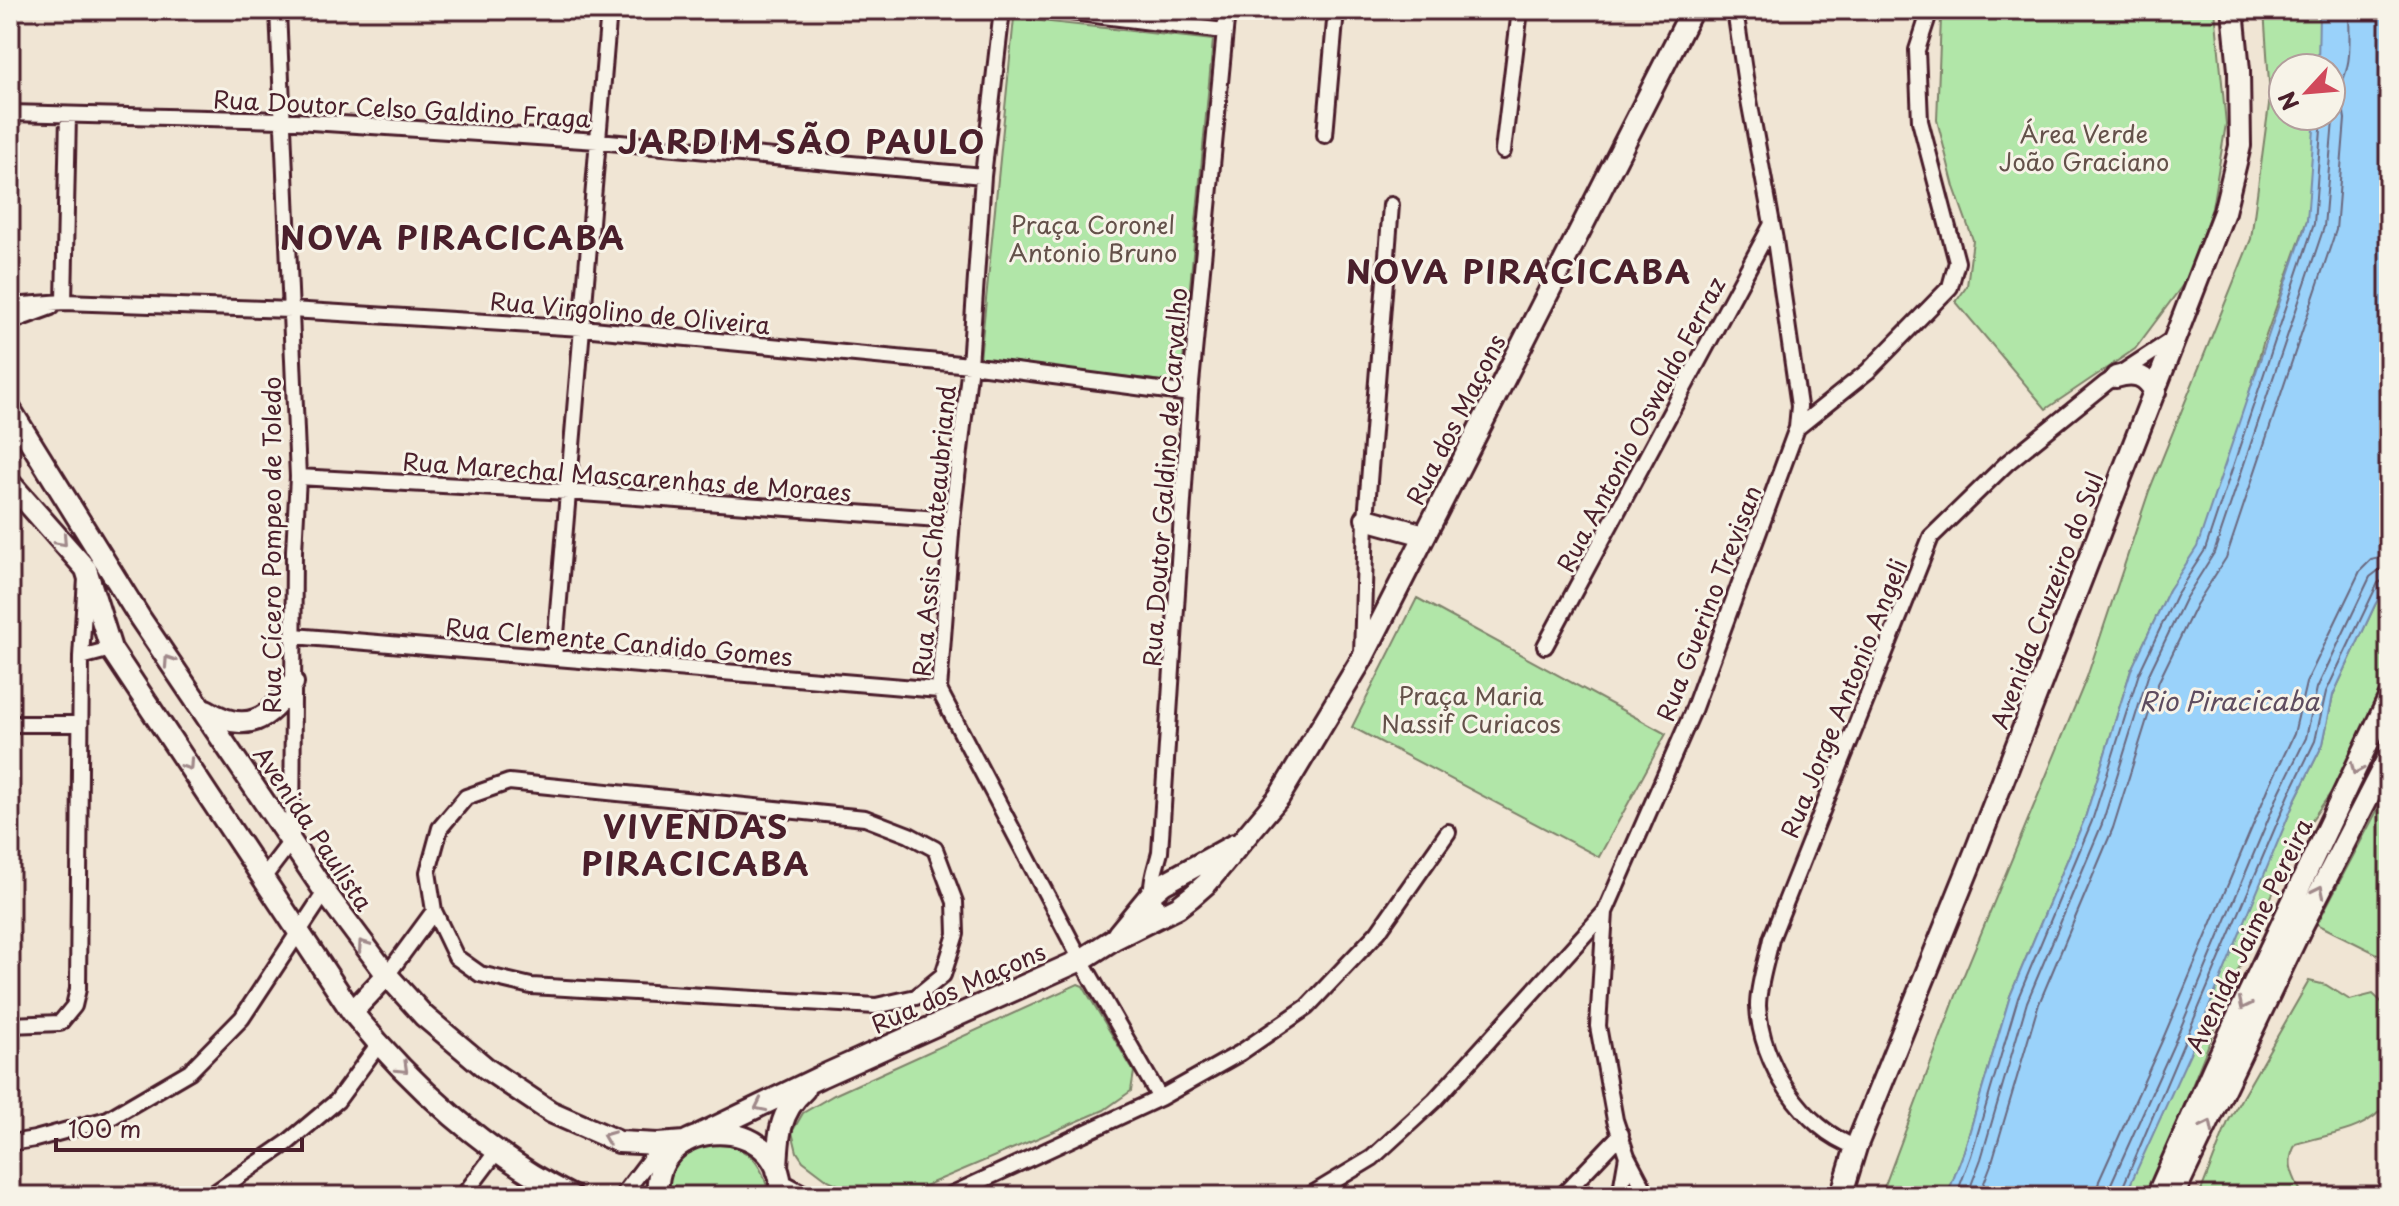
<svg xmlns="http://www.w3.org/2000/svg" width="2399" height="1206" viewBox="0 0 2399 1206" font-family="'Playpen Sans',sans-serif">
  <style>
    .green { fill: #b1e6a8; stroke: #7e826a; stroke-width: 2 }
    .water { fill: #9ad2fa; stroke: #7a8aa7; stroke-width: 2 }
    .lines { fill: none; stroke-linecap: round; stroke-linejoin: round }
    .shore { stroke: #6a677e; stroke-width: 2 }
    .street-casing { stroke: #4a1f2b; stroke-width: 20 }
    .secondary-casing { stroke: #4a1f2b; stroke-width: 26 }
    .street { stroke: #f7f3e8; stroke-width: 14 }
    .secondary { stroke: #f7f3e8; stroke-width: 20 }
    .oneway { stroke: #a0898a }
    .labels { text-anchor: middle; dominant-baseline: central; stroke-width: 6; stroke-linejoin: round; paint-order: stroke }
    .street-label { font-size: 24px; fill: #4a1f2b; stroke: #f7f3e8 }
    .park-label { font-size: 24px; fill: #64514a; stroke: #f7f3e8 }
    .water-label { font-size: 26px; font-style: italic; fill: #5e4c5f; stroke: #f7f3e8 }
    .district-label { font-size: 32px; font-weight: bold; letter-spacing: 2px; fill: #4a1f2b; stroke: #f7f3e8 }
  </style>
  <rect width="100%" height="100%" fill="#f0e5d4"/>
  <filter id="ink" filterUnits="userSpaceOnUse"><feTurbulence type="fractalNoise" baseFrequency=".0125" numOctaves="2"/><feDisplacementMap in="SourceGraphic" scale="16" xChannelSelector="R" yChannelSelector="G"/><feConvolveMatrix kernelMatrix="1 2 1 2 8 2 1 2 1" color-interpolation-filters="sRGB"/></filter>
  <g filter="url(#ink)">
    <!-- green -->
    <path class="green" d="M1945,10H2051L2059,13L2060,10H2215L2226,124L2212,208L2188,278L2135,349L2046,409L1956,302L1967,286L1973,240L1954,187L1937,120L1941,18Z
      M2264,10H2319V68H2283V116H2319L2313,203L2263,344L2209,534L2169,590L2131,670L2085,818L2010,996L1963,1154L1947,1196H1881L1963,977L2087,677L2149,491L2251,239L2270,97Z
      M1014,18L1213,40L1181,383L980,360Z
      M2389,580V684L2356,757L2299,838L2248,946L2148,1196H2125L2296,798L2323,744L2333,695L2375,605Z
      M1417,598L1666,734L1599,857L1352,727Z
      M2389,788V960L2317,924Z
      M2309,981L2326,985L2350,1000L2373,994L2389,1009V1102C2362,1134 2334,1132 2296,1144C2284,1164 2294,1177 2303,1196H2199L2228,1122Z
      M1078,984L1083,986L1134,1072L1131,1091L1104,1110L901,1196H862L828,1180L803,1161L797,1152L792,1132L803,1113L834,1095Z
      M710,1143C746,1145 763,1160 769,1196H664C670,1164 678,1153 710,1143Z"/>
    <!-- water -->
    <path class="water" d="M2319,10H2389V580L2375,605L2333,695L2323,744L2296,798L2190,1053L2125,1196H1947L1963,1154L2010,996L2085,818L2131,670L2169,590L2197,547L2307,221L2315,116H2331V68H2318Z"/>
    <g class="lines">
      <!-- shore -->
      <path class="shore" d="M1956,1196L1971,1156L2018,998L2092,821L2139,673L2176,595L2205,550L2314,224L2322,116
        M1967,1196L1981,1159L2027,1002L2102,824L2148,676L2185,599L2214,553L2324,227L2333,120L2331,110
        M1979,1196L1992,1162L2038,1006L2113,828L2159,681L2196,605L2226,558L2336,230L2345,119L2343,107L2335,93C2354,70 2349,39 2349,10
        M2096,1196L2099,1181L2162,1041L2269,787L2294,734L2306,683L2360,571L2371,560L2389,556
        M2108,1196L2110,1186L2173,1046L2280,791L2306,738L2317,688L2370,577L2379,570L2389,568
        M2119,1196L2289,795L2315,741L2326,692L2378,583L2389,578"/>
      <!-- street casing -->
      <g class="street-casing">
        <path id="street" d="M1002,10L983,176L970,365L952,520L939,690L1081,960L1160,1098
          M1055,10L1224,31
          M10,113L281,120L598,141L983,176
          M1325,135L1336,10
          M1503,151L1520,10
          M64,302L68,115
          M10,306L64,302L291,310L582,328L970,365L1190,394
          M10,322L51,307
          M1797,428L1868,371L1950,287L1957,262L1920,121L1917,50L1930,10
          M298,477L568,492L952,520
          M294,636L939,690
          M1545,646L1772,224
          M1362,655L1366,519L1391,205
          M81,657L111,649
          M554,658L609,10
          M10,724H80
          M509,782L865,818L909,835L935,849L955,902L956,934L943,975L916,997L876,1006L531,986L480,974L456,957L434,911L428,872L440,828L466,797Z
          M263,878L292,840L294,551L298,477L278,10
          M1167,913C1141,902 1155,873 1160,852L1190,394L1227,10
          M387,975L434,911
          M10,1025L60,1023L74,1006L78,989L81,657L86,579
          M10,1143L35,1139L108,1119L190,1071L242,1018L325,892
          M1856,1147C1803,1129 1760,1062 1758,1006C1758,985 1767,960 1771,939L1931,537L2007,463L2106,383L2176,337
          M210,1196L287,1143L337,1101L378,1045
          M463,1196L497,1151
          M622,1196L650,1159L666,1144
          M948,1196L1160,1098L1240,1053L1307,1007L1378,932L1448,832
          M1309,1196L1372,1158L1435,1100L1605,912
          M1562,1196L1621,1134
          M1620,1196L1627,1156
          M1648,1196L1627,1156L1615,1120L1598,1026L1605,912L1692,713L1797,428L1799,406L1775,240L1746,84L1735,10"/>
      </g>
      <!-- secondary casing -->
      <g class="secondary-casing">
        <path id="secondary" d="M2116,377C2134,371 2146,375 2155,392
          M10,409L140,618L325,892L387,975L424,1016L487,1069L551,1112L619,1142L658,1144L685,1142
          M10,483L86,569L111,649L352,1012C411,1085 487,1154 571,1196
          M1366,519L1424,535
          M206,710C246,735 270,720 293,683
          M1118,934L1150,895L1163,884L1234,845
          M352,1012L387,975
          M701,1134L820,1077L1081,960L1114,939L1178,907L1191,897L1207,883L1279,797L1362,659L1692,10
          M777,1170C778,1138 779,1112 804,1090
          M780,1184L802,1196
          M658,1196C650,1114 786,1111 781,1196
          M1841,1196L1856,1147L1976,850L2224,212L2240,146L2239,70L2233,10
          M2157,1196L2214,1067L2389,698
          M2173,1196L2301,928L2389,756"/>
      </g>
      <!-- street -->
      <use href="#street" class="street"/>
      <!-- secondary -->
      <use href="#secondary" class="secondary"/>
    </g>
    <!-- one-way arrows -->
    <defs><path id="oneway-chevron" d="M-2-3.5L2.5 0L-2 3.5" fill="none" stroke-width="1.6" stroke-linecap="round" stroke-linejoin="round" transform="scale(2)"/></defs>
    <g class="oneway">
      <use href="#oneway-chevron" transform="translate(62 541) rotate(48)"/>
      <use href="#oneway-chevron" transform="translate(169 661) rotate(-124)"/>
      <use href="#oneway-chevron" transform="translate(188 765) rotate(56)"/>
      <use href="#oneway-chevron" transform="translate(2356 769) rotate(115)"/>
      <use href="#oneway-chevron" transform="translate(2319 891) rotate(-64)"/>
      <use href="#oneway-chevron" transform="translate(363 945) rotate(-125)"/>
      <use href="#oneway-chevron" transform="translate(2244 1004) rotate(116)"/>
      <use href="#oneway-chevron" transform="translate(403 1068) rotate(44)"/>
      <use href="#oneway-chevron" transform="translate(760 1106) rotate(154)"/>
      <use href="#oneway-chevron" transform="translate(2208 1126) rotate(-64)"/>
      <use href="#oneway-chevron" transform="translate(608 1137) rotate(-158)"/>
    </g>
  </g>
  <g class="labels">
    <!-- street labels -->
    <g class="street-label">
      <text transform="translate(402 108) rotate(3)">Rua Doutor Celso Galdino Fraga</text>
      <text transform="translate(630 312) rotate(5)">Rua Virgolino de Oliveira</text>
      <text transform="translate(1455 419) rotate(-63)">Rua dos Maçons</text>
      <text transform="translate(1640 424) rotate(-62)">Rua Antonio Oswaldo Ferraz</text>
      <text transform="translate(627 476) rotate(4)">Rua Marechal Mascarenhas de Moraes</text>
      <text transform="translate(1164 477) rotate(-86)">Rua Doutor Galdino de Carvalho</text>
      <text transform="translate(933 531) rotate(-85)">Rua Assis Chateaubriand</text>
      <text transform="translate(271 545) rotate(-90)">Rua Cícero Pompeo de Toledo</text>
      <text transform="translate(2046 600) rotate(-69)">Avenida Cruzeiro do Sul</text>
      <text transform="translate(1708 603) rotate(-69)">Rua Guerino Trevisan</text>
      <text transform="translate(619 641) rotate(5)">Rua Clemente Candido Gomes</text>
      <text transform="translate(1843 698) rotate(-68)">Rua Jorge Antonio Angeli</text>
      <text transform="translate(314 828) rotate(56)">Avenida Paulista</text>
      <text transform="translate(2248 935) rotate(-64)">Avenida Jaime Pereira</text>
      <text transform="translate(958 987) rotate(-24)">Rua dos Maçons</text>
    </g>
    <!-- park labels -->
    <g class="park-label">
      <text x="2084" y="133">Área Verde<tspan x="2084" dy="28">João Graciano</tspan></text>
      <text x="1093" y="224">Praça Coronel<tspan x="1093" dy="28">Antonio Bruno</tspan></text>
      <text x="1471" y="695">Praça Maria<tspan x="1471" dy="28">Nassif Curiacos</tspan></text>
    </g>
    <!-- water labels -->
    <g class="water-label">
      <text x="2229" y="700">Rio Piracicaba</text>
    </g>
    <!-- district labels -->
    <g class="district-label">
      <text x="802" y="141">JARDIM SÃO PAULO</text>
      <text x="453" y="237">NOVA PIRACICABA</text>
      <text x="1519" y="271">NOVA PIRACICABA</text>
      <text x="696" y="826">VIVENDAS<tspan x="696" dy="37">PIRACICABA</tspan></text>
    </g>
  </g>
  <!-- margin -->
  <rect width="2399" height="1206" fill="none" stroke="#f7f3e8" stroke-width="40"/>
  <rect x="20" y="20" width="2359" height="1166" fill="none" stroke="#4a1f2b" stroke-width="3" filter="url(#ink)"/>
  <!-- north arrow -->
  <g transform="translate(2307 92) rotate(244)"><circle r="38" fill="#f7f3e8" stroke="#b29e9c" stroke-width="2"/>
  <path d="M0-6L14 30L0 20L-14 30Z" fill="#d1495b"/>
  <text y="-12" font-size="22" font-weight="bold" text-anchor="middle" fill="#4a1f2b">N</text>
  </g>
  <!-- scale -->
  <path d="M56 1138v12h246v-12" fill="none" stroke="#4a1f2b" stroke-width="4"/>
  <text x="68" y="1138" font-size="24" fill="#4a1f2b" stroke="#f7f3e8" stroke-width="6" paint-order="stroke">100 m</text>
</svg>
